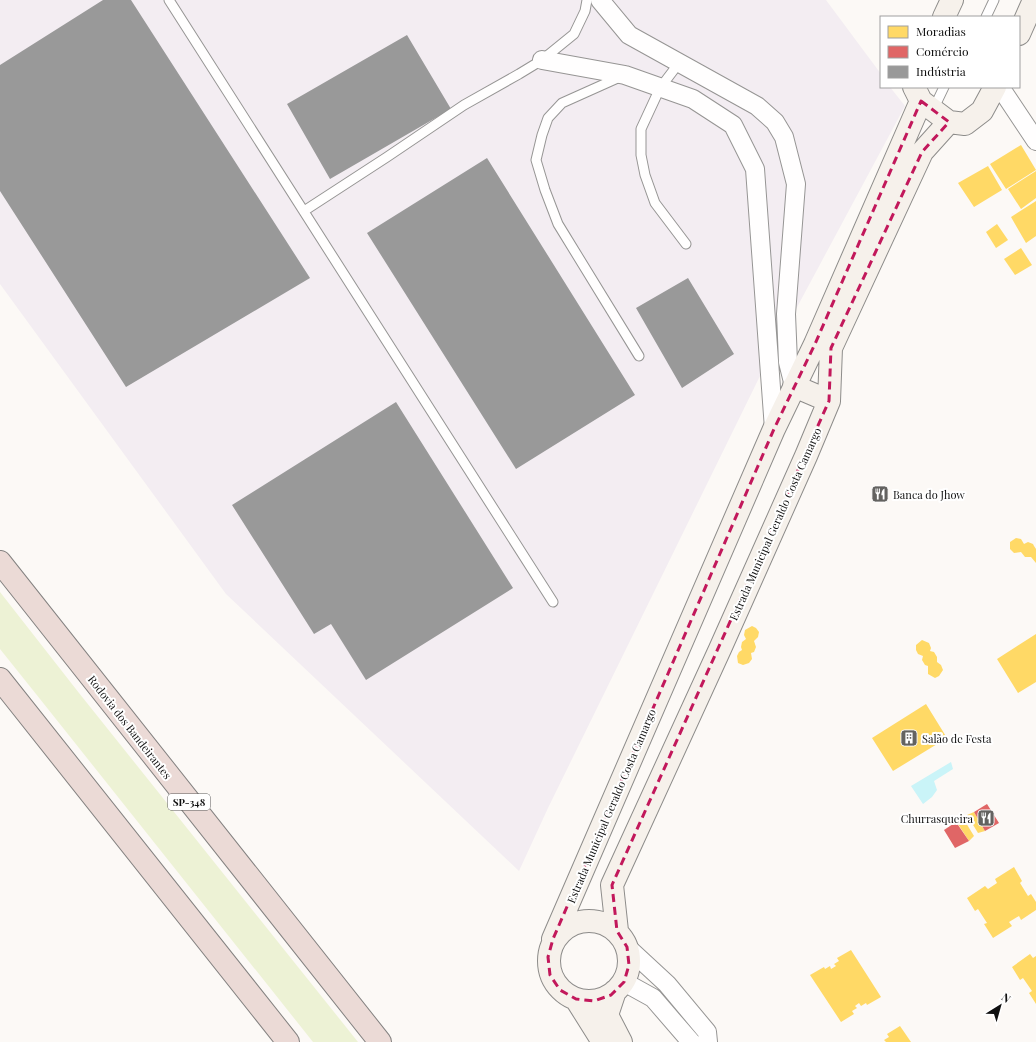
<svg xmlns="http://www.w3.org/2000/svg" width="1036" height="1042" viewBox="0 0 1036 1042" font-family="'Playfair Display',serif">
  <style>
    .industrial { fill: #f3edf2 }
    .green { fill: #edf2d5 }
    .water { fill: #caf4f8 }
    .homes { fill: #ffd966 }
    .shops { fill: #e06666 }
    .industry { fill: #999 }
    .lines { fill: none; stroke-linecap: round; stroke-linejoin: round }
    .lane-casing { stroke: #969594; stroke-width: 11 }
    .street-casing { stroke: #969594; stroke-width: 20 }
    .secondary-casing { stroke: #8d8c8a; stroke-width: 24 }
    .highway-casing { stroke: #848281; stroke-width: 24 }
    .lane { stroke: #fffefe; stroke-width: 9 }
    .street { stroke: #fffefe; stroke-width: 18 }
    .secondary { stroke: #f6f1eb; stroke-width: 22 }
    .highway { stroke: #ebdad6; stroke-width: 22 }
    .marked { fill: none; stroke: #c2185b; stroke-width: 3; stroke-dasharray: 8 5; stroke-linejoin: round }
    .labels { text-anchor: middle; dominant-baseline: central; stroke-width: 4; stroke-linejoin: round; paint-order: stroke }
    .shield { fill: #fff; stroke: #585858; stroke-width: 1 }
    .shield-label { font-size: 10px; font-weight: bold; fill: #101010 }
    .poi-label { font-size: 11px; fill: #101010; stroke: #fff; text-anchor: start }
    .street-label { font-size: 11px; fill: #101010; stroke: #fff }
  </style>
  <rect width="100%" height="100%" fill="#fcf9f6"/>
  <!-- industrial -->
  <path class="industrial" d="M0,0H826L881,74V87H890L905,106L759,378L548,808L519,871L226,594L0,284Z"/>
  <!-- green -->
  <path class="green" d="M0,592L79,693L358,1042H313L40,699L0,649Z"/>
  <!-- water -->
  <path class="water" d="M951,762L953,769L934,781L937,790L932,797L923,804L911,786Z"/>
  <!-- homes -->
  <path class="homes" d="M1021,145L1036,170L1006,189L990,164Z
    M988,166L1002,190L974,207L958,183Z
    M1036,171V198L1021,209L1008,189Z
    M1036,201V236L1026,243L1011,217Z
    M997,224L1008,240L996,248L986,232Z
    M1021,248L1032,265L1015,275L1004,259Z
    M1016,538L1021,539L1024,544L1028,542L1033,544L1034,546L1036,549V563L1031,557H1025L1021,552L1014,553L1010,549V542Z
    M752,626L756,628L759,632L758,637L754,641L756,647L754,652L751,653L752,659L749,663L743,665L738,663L737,656L739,652L742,650L741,647L742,642L746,639L744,635L745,630Z
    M1036,634V682L1018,693L997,659Z
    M922,640L929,643L931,648L930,651L934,652L937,657V662L941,665L943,670L939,676L935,678L928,674V666L925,665L922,660L923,656L918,654L916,650V645Z
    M926,704L947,738L893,771L872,738Z
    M974,812L985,831L978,833L967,815Z
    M963,818L974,836L969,841L956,821Z
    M1014,867L1022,881L1020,883L1028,896L1031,894L1036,902V910L1021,920L1019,916L1009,922L1012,926L993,938L984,924L987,923L978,909L975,911L967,898L985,886L988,889L997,883L995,879Z
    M851,950L881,997L867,1005L866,1003L861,1006L859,1003L855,1006L857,1008L852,1011L854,1014L841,1022L810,975L824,967L825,969L830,966L831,969L836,966L834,964L839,961L837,958Z
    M1030,954L1033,958L1036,956V1004L1029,993L1032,991L1023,978L1020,980L1012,967Z
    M900,1026L911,1042H886L884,1040L889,1037L887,1034Z"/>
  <!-- shops -->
  <path class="shops" d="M987,804L999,823L985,831L974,812Z
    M956,822L969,841L955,848L944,830Z"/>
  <!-- industry -->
  <path class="industry" d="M103,0H131L310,278L126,387L0,191V65Z
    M407,35L451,109L330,179L287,104Z
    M487,158L635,395L516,469L367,233Z
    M688,278L734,354L682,388L636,308Z
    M396,402L513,588L366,680L331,624L314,634L232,505Z"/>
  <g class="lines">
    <!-- lane casing -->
    <g class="lane-casing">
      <path id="lane" d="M169,0L553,602
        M986,17L994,0
        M679,63L660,88L641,129V155L645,175L655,203L686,244
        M620,77L562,103L548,118L542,135L536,160L545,190L558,224L639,356
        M933,110L944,87
        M304,211L387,157L464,105L519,74L542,60L574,34L585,11L587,0"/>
    </g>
    <!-- street casing -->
    <g class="street-casing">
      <path id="street" d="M600,0L629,35L757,106L775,122L784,137L796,184L786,314L788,362L794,386
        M542,60L625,75L693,99L733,125L755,169L774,429
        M1000,87L1036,141
        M627,947L667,984L707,1032L708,1042
        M624,982L653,998L691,1042"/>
    </g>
    <!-- secondary casing -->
    <g class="secondary-casing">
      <path id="secondary" d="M944,17L952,0
        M1019,34L1034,0
        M914,87L921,101L949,122L965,124L982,111L995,87
        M794,386L829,401
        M549 961a40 40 0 1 1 80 0a40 40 0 1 1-80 0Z
        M617,931L612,885L720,649L806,456L829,401L831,348L922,152L949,122
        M553,939L774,429L815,344L921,101
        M615,991L607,1015L621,1042
        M576,999L603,1042"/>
    </g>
    <!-- highway casing -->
    <g class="highway-casing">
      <path id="highway" d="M0,562L380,1042
        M0,679L288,1042"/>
    </g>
    <!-- lane -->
    <use href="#lane" class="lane"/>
    <!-- street -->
    <use href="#street" class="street"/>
    <!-- secondary -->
    <use href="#secondary" class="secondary"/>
    <!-- highway -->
    <use href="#highway" class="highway"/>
  </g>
  <!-- marked area -->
  <path class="marked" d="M921,101L949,122L922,152L831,348L829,401L612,885L617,931L627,947L629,965L624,982L611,995L594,1001L576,999L560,990L550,975L548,957L553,939L774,429L815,344Z"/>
  <!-- icons -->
  <defs>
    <g id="restaurant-square" transform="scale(0.9)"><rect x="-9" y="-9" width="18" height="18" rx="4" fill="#636260" stroke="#fff"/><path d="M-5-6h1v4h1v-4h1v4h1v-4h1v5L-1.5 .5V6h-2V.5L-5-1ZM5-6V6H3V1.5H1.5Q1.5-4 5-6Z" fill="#fff"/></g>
    <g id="building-square" transform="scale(0.9)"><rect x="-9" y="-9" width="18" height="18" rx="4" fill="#636260" stroke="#fff"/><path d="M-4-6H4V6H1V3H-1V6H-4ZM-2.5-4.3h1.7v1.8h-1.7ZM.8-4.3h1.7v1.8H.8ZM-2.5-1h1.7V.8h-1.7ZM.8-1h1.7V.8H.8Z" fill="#fff"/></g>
  </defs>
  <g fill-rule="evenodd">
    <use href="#restaurant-square" x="880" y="494"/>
    <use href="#building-square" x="909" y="738"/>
    <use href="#restaurant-square" x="986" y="818"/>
  </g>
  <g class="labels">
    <!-- shield labels -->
    <rect class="shield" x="168" y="794" width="42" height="16" rx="3"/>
    <g class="shield-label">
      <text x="189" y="802">SP-348</text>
    </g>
    <!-- poi labels -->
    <g class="poi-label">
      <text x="893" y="494">Banca do Jhow</text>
      <text x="922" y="738">Salão de Festa</text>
      <text x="973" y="818" text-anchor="end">Churrasqueira</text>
    </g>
    <!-- street labels -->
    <g class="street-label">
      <text transform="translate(775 524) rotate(-66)">Estrada Municipal Geraldo Costa Camargo</text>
      <text transform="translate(130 727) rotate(52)">Rodovia dos Bandeirantes</text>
      <text transform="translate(611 806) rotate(-67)">Estrada Municipal Geraldo Costa Camargo</text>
    </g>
  </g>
  <!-- legend -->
  <rect x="880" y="16" width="140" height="72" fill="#ffffff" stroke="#9f9f9f"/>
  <rect x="888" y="26" width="20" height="12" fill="#ffd966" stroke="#9f9f9f"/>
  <text x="916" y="36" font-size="12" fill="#101010">Moradias</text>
  <rect x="888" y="46" width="20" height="12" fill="#e06666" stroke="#9f9f9f"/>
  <text x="916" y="56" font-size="12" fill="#101010">Comércio</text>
  <rect x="888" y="66" width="20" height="12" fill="#999999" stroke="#9f9f9f"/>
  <text x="916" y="76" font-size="12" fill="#101010">Indústria</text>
  <!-- north arrow -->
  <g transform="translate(1000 1006) rotate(37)" stroke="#ffffff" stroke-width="3" paint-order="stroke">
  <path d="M0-3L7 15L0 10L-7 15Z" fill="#101010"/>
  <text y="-6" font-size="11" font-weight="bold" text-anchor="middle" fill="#101010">N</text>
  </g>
</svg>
